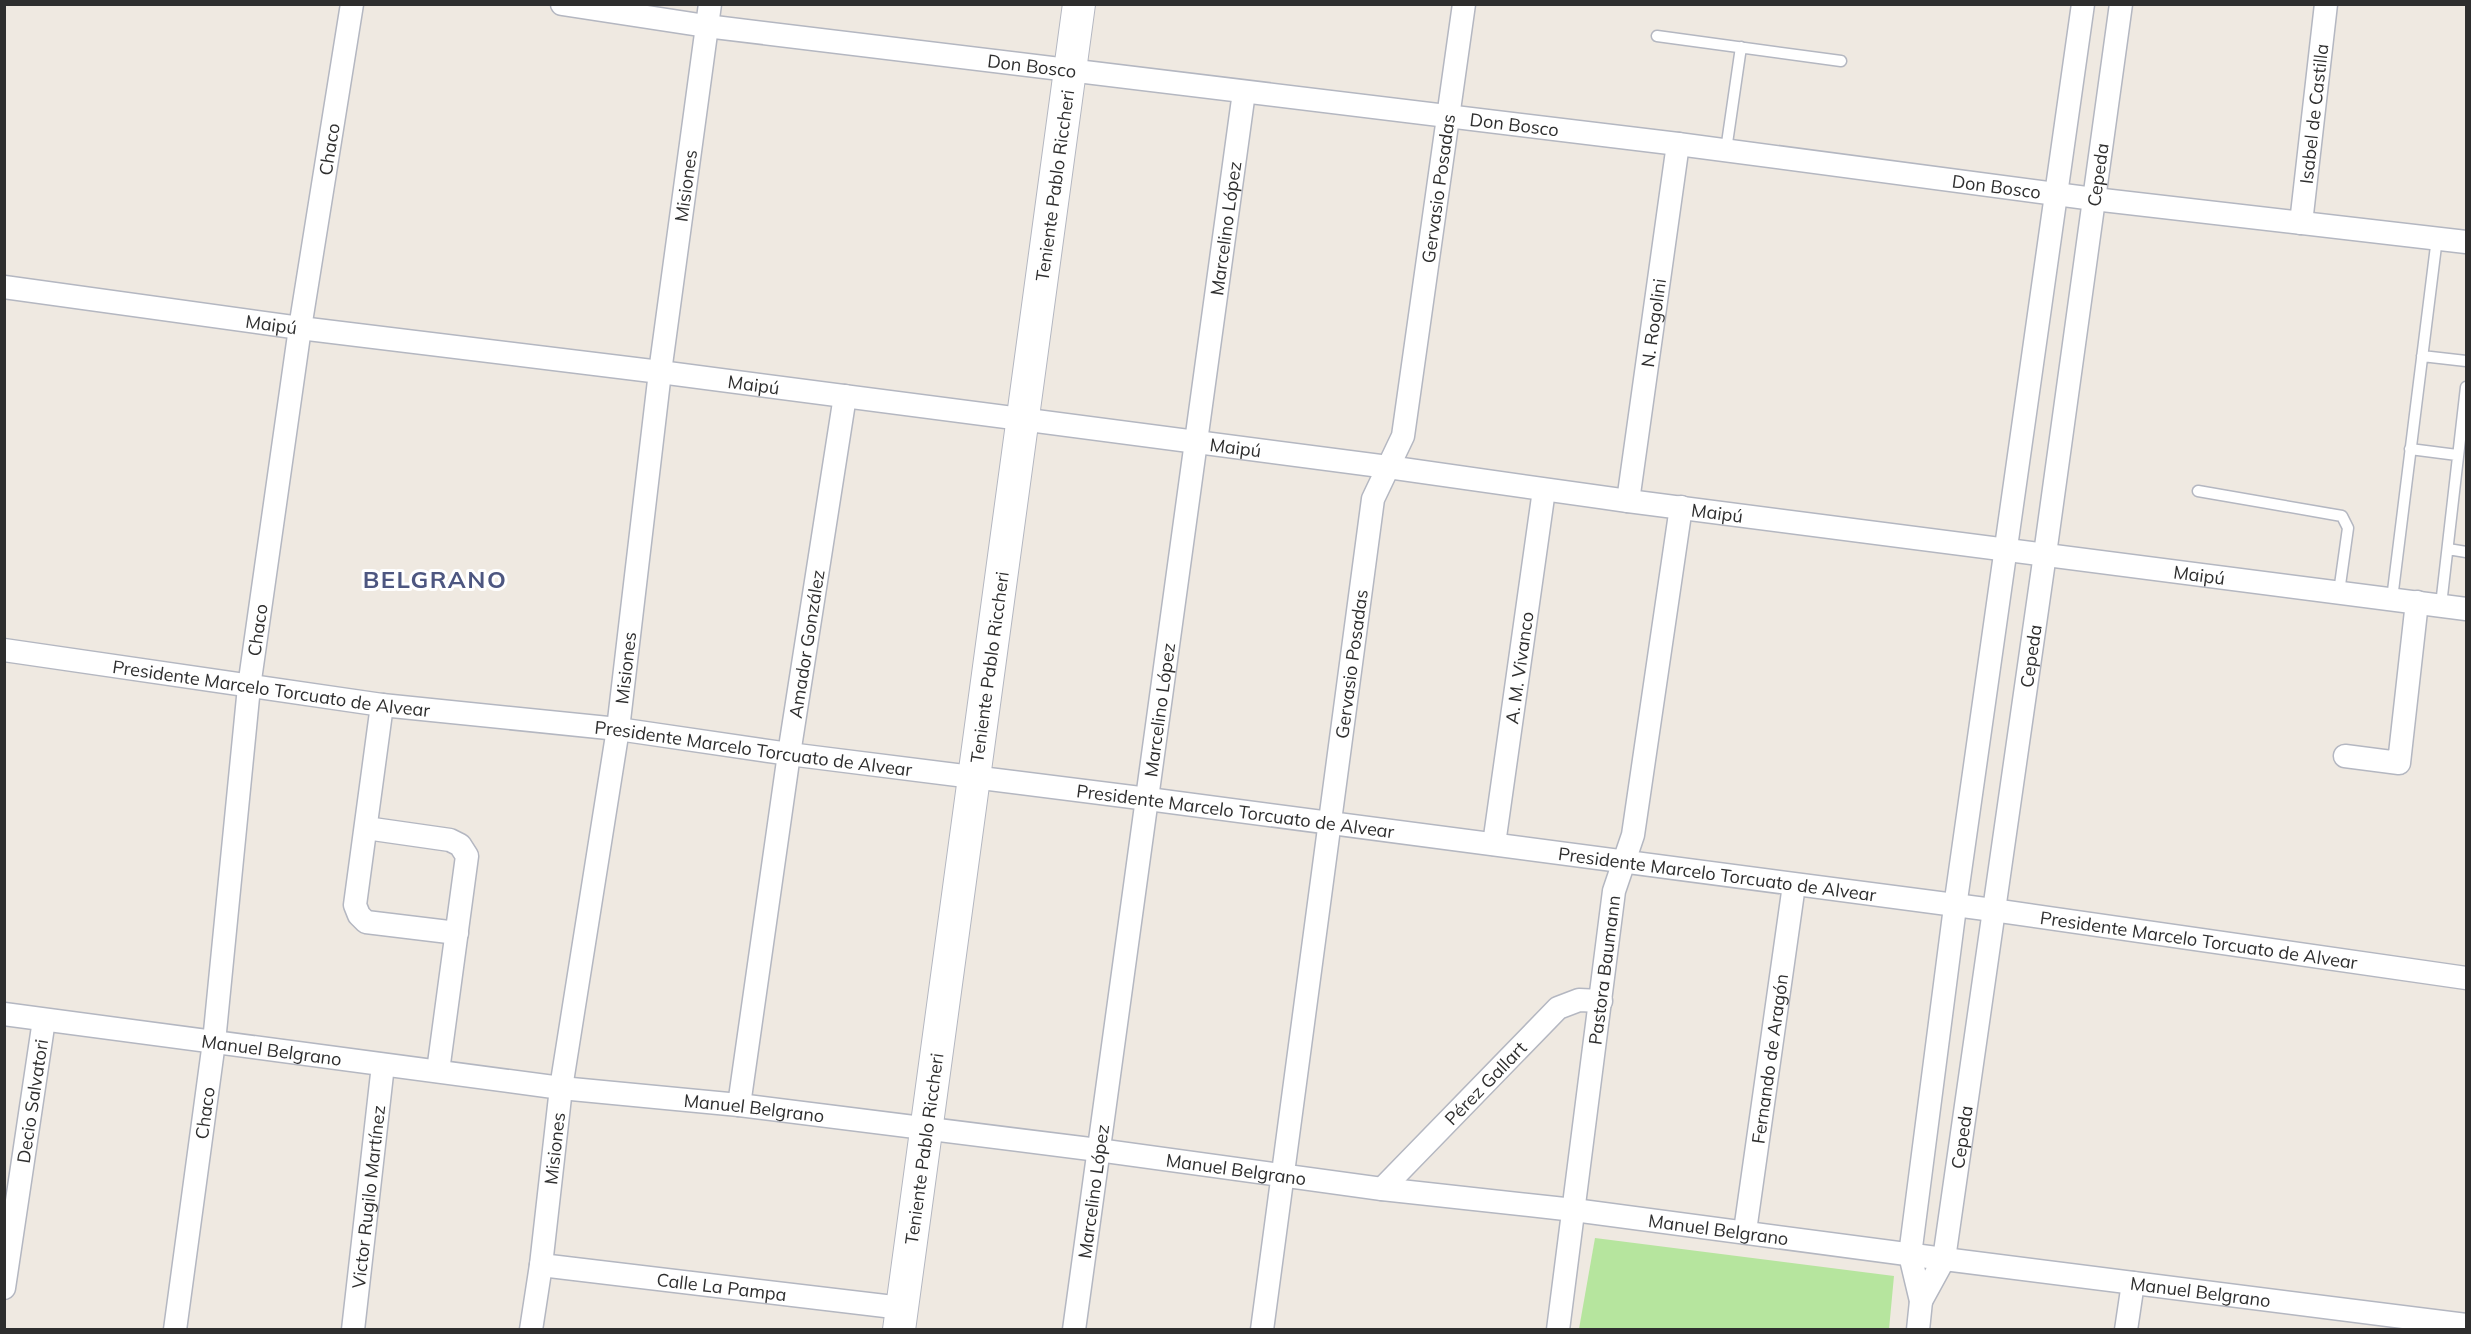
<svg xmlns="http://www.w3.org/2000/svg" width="2471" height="1334" viewBox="0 0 2471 1334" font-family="Mulish,sans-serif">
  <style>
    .green { fill: #b6e59e }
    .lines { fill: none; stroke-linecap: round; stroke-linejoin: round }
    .lane-casing { stroke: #b4b7c1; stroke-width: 13 }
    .street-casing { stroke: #b4b7c1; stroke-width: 25 }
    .secondary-casing { stroke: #b4b7c1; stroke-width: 34 }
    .lane { stroke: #fff; stroke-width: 10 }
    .street { stroke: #fff; stroke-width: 22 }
    .secondary { stroke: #fff; stroke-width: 32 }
    .labels { text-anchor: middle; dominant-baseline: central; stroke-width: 6; stroke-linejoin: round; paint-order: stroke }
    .street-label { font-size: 18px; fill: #2e2e2e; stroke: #fff }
    .district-label { font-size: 24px; font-weight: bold; letter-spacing: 1.5px; fill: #4d5680; stroke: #fff }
  </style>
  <rect width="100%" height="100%" fill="#efe9e1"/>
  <!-- green -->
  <path class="green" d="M1595,1238L1894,1276L1889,1329H1579Z"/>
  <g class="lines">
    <!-- lane casing -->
    <g class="lane-casing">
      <path id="lane" d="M1657,36L1841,61
        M1726,150L1741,47
        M2422,356L2466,361
        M2410,449L2457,455
        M2198,491L2342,516L2348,528L2339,592
        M2448,549L2466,552
        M2392,599L2437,238
        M2441,605L2466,387"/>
    </g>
    <!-- street casing -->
    <g class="street-casing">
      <g id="street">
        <path id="s1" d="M562,4L706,26L1678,144L2094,199L2466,242"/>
        <path id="s2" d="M2301,223L2326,4"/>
        <path id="s3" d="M4,287L300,328L660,372L1388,467L1628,501L2466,609"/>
        <path id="s4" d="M1628,501L1678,144"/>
        <path id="s5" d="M4,650L382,705L618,729L789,754L1148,799L1993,910L2466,978"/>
        <path d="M382,705L355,905L359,915L366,922L457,933"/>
        <path d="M2345,756L2399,763L2417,602"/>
        <path d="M366,828L450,840L460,845L467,856L438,1071"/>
        <path id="s6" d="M1494,844L1544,490"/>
        <path id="s7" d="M4,1014L561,1088L739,1105L1098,1150L1382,1189L1574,1210L1944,1259L2466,1325"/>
        <path id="s8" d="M739,1105L789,754L845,396"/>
        <path id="s9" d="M1382,1189L1558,1008L1579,1000L1601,1001"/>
        <path id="s10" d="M1745,1231L1794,885"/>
        <path id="s11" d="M541,1265L902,1308"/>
        <path id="s12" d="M4,1288L44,1020"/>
        <path id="s13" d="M1921,1301L1944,1259L2045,554L2121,4"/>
        <path id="s14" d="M175,1330L214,1042L249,687L300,328L352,4"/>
        <path id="s15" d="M353,1330L383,1065"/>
        <path id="s16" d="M531,1330L541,1265L561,1088L618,729L660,372L710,4"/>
        <path id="s17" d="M1074,1330L1244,92"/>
        <path id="s18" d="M1262,1330L1373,499L1403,436L1464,4"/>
        <path id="s19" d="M1558,1330L1614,891L1633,835L1681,507"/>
        <path d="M1918,1330L1921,1301L1910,1255L1955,907L2083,4"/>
        <path d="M2126,1330L2133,1283"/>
      </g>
    </g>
    <!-- secondary casing -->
    <g class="secondary-casing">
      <g id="secondary">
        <path id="s20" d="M899,1330L1079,4"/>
      </g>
    </g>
    <!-- lane -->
    <use href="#lane" class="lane"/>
    <!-- street -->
    <use href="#street" class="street"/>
    <!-- secondary -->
    <use href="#secondary" class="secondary"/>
  </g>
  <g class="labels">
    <!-- street labels -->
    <g class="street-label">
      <text stroke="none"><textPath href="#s1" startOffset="474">Don Bosco</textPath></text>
      <text stroke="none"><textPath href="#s2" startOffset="110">Isabel de Castilla</textPath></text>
      <text stroke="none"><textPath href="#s1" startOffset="960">Don Bosco</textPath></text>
      <text stroke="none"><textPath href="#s14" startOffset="1191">Chaco</textPath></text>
      <text stroke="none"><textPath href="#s13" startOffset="1143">Cepeda</textPath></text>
      <text stroke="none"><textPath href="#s16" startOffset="1155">Misiones</textPath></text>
      <text stroke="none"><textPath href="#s1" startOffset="1446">Don Bosco</textPath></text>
      <text stroke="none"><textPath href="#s20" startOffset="1155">Teniente Pablo Riccheri</textPath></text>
      <text stroke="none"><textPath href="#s18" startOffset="1158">Gervasio Posadas</textPath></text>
      <text stroke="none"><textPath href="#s17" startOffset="1112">Marcelino López</textPath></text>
      <text stroke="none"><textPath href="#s4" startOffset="180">N. Rogolini</textPath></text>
      <text stroke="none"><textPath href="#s3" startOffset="270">Maipú</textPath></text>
      <text stroke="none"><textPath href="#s3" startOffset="756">Maipú</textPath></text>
      <text stroke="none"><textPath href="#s3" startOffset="1242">Maipú</textPath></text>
      <text stroke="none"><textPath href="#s3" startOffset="1728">Maipú</textPath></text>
      <text stroke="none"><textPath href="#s3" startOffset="2214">Maipú</textPath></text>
      <text stroke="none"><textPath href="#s14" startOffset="705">Chaco</textPath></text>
      <text stroke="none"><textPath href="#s8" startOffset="466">Amador González</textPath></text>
      <text stroke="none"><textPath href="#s13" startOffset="657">Cepeda</textPath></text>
      <text stroke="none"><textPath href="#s18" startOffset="672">Gervasio Posadas</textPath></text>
      <text stroke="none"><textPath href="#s20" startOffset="669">Teniente Pablo Riccheri</textPath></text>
      <text stroke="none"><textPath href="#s6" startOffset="178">A. M. Vivanco</textPath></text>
      <text stroke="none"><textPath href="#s16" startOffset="669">Misiones</textPath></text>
      <text stroke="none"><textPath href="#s5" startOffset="270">Presidente Marcelo Torcuato de Alvear</textPath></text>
      <text stroke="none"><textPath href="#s17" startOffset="626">Marcelino López</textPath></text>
      <text stroke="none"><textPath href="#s5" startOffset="756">Presidente Marcelo Torcuato de Alvear</textPath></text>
      <text stroke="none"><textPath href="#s5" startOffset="1242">Presidente Marcelo Torcuato de Alvear</textPath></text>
      <text stroke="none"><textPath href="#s5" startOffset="1728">Presidente Marcelo Torcuato de Alvear</textPath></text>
      <text stroke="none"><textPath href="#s5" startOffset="2214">Presidente Marcelo Torcuato de Alvear</textPath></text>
      <text stroke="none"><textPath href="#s19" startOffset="363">Pastora Baumann</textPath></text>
      <text stroke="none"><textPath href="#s7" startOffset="270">Manuel Belgrano</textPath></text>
      <text stroke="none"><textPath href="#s10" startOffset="174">Fernando de Aragón</textPath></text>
      <text stroke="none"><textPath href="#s9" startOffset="148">Pérez Gallart</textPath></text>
      <text stroke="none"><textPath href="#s12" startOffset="189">Decio Salvatori</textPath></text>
      <text stroke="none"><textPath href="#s7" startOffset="756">Manuel Belgrano</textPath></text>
      <text stroke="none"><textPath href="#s14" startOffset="219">Chaco</textPath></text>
      <text stroke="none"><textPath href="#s13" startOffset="171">Cepeda</textPath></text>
      <text stroke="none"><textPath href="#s16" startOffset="183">Misiones</textPath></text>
      <text stroke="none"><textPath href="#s20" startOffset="183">Teniente Pablo Riccheri</textPath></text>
      <text stroke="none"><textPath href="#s7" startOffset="1242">Manuel Belgrano</textPath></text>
      <text stroke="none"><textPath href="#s17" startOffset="140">Marcelino López</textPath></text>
      <text stroke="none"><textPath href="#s15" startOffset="134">Victor Rugilo Martínez</textPath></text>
      <text stroke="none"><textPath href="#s7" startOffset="1728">Manuel Belgrano</textPath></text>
      <text stroke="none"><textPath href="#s11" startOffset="182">Calle La Pampa</textPath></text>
      <text stroke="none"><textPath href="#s7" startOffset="2214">Manuel Belgrano</textPath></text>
    </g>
    <!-- district labels -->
    <g class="district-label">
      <text x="435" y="579">BELGRANO</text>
    </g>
  </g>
  <!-- border -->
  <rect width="2471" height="1334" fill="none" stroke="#2e2e2e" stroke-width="12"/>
</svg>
